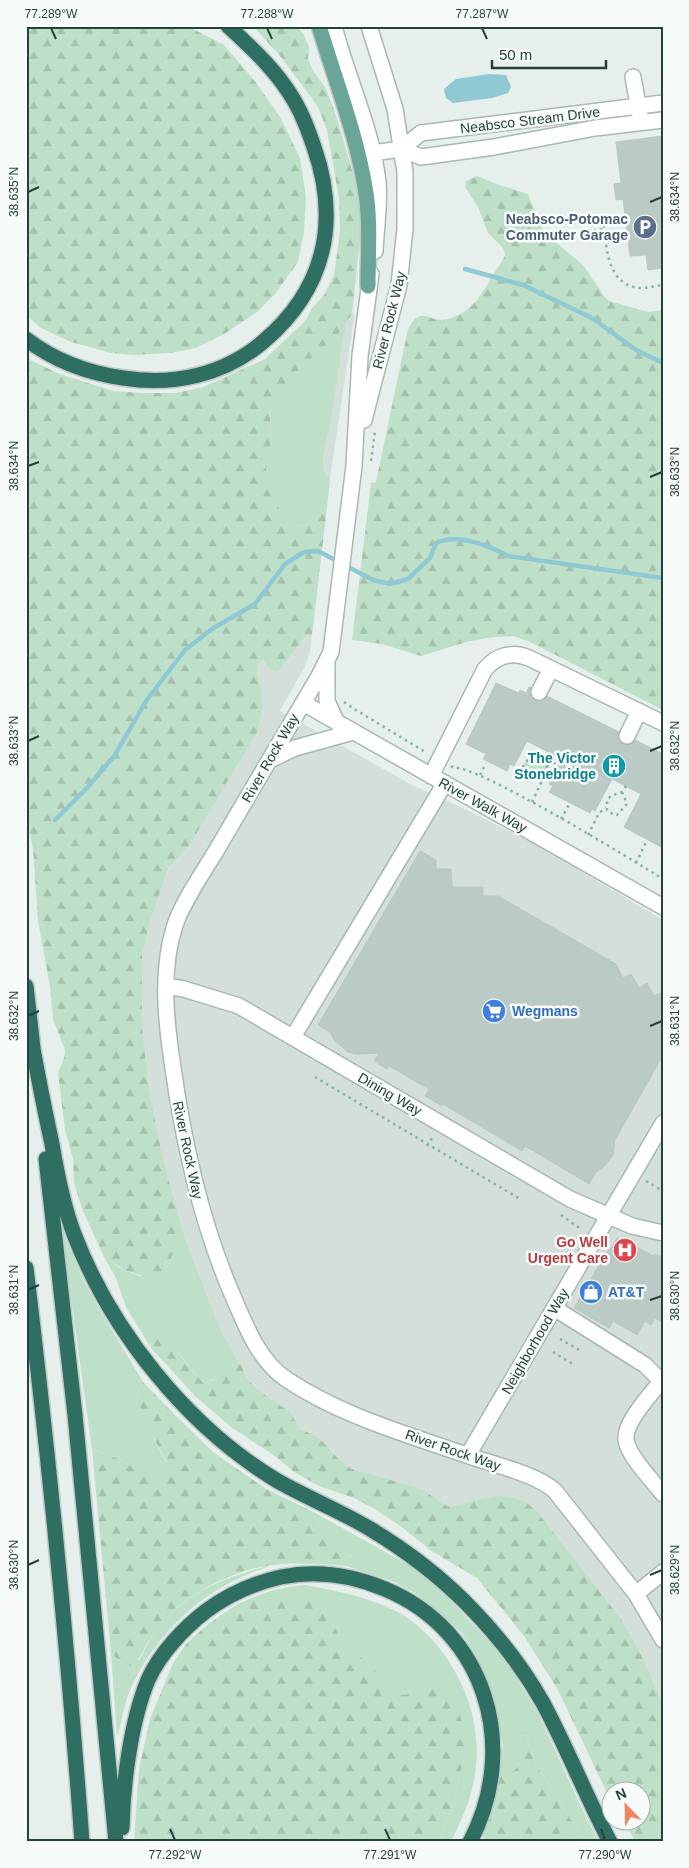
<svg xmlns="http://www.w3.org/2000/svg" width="689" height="1868" viewBox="0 0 689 1868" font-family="Arial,sans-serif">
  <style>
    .built { fill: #d4dfda }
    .green { fill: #bfe0c8 }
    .forest { fill: url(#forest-firs) }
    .water { fill: #8ec9d4 }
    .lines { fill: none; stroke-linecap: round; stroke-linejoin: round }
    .stream { stroke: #8ec9d4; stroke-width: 4.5 }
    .building { fill: #bbcac4; stroke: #b8c9c2 }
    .minor-casing { stroke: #a8b8b2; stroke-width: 18 }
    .major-casing { stroke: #c2cac8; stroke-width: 18 }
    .highway-casing { stroke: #c2cac8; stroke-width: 18 }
    .path { stroke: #86b3a5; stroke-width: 2.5; stroke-dasharray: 2.5 4; stroke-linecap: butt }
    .minor { stroke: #fff; stroke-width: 15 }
    .major { stroke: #6aa596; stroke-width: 15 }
    .highway { stroke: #2f6f62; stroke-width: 15 }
    .ticks { fill: none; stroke: #24423a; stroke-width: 2 }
    .labels { text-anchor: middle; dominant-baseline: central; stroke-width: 5; stroke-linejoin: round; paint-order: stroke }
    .street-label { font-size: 14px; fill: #24423a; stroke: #f7fbf9 }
    .service-label { font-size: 14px; font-weight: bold; fill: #4e5e75; stroke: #f7fbf9; text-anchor: end }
    .culture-label { font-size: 14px; font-weight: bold; fill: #0d838f; stroke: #f7fbf9; text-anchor: end }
    .shop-label { font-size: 14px; font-weight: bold; fill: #366cbe; stroke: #f7fbf9; text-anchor: start }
    .health-label { font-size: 14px; font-weight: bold; fill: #be3a42; stroke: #f7fbf9; text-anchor: end }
    .neatline { fill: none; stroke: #24423a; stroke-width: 2 }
    .ticks-label { font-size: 12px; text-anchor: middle; fill: #24423a }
  </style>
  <defs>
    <pattern id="forest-firs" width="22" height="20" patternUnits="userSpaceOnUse" patternTransform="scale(1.25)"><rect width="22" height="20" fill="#bfe0c8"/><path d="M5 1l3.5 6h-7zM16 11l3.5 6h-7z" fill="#a4c1ad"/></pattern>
  </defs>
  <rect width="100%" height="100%" fill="#e6efeb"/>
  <!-- built -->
  <path class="built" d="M355,312L330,478L310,651L305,666L280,711L412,785L469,811L544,849L663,920V1815L539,1584L343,1470L242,1417L183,1293L26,454L267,395Z"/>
  <!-- green -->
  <path class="green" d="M346,321L330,424L323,455V469L327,477L330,478L327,507C316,514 308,528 293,526L273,502L264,482L270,446L271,405L274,396L301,367L336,336L342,329Z
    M524 768a11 11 0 1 1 22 0a11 11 0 1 1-22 0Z
    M61,1227L82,1277L97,1305L143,1382L137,1394L154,1440L167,1463L160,1472H140L119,1459L92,1449Z
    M182,1230L217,1323L238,1363L232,1365L222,1376L206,1382L200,1379L181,1356L158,1336L150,1344L151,1348L126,1307L115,1276L104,1257L123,1270L140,1276L166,1271Z
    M310,1510L414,1568L447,1597L503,1656L538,1713L581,1807L599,1842H585L536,1764L525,1731L519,1732V1763L515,1770L496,1777L503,1746L495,1701L477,1657L461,1632L415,1593L392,1581L346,1566L345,1556L355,1557L326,1534Z
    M272,1565C256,1571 240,1577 226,1585C184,1608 151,1645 131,1688C124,1703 122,1721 117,1737L111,1653L124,1665L140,1659C167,1600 212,1580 272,1565Z
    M304,1585C339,1591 374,1598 405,1616C417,1624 427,1634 436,1644C478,1695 489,1758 462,1818C458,1826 455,1835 450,1842H437L451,1813L464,1758L403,1695L396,1693L343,1643L238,1604C260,1594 279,1587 304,1585Z"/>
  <!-- forest -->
  <path class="forest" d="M26,26H187L224,45L257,84L280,117L300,158L306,197L304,232L298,262L275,294L256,313L224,334L196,348L170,353L134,355L111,353L71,342L41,328L26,315Z
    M253,26H297L304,35L309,47L308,59L313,71L325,87L334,109L357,187L361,230L352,315L346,321L342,329L336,336L301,367L272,400L270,412V446L264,482L273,501L293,526L299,527L308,523L319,512L327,507L312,635H306L278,672L272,670L263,659L258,663L257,675L261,690L263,707L257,732L189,846L168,868L149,924L142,955V1027L148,1084L161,1151L182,1230L166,1271L152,1279L124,1270L104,1257L83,1211L74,1183L73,1159L65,1130L58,1073L64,1058L65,1050L53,1019L50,986L38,921L33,849L26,815L28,782L26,774V378L30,374L26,363L30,360L60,374L113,391L141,393H175L185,391L203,387L265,359L305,321L313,307L324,295L334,275L340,232L339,198L327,130L319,109L311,97L281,57Z
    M477,176L497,184L528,194L541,227L560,246L583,265L604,296L609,301L648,312L663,310V710L530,642L514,636L493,637L466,642L421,656L382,644L352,640L371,483L376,482L408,329C422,303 429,324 447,319C471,314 482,294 493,275C497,268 502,263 505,255L503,248L488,233L478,207L465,187L466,181Z
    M155,1335C168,1338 190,1368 200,1379L205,1382C222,1380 225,1368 238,1363L241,1365L246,1378L258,1390L291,1413L300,1430C327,1436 331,1458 352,1469C358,1472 364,1472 370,1474C386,1479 402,1483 418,1488C430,1492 438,1503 450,1507C485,1500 503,1485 535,1509L621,1619L640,1653L663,1704V1842H636L623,1821L642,1820V1790H612L611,1801L557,1688L524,1636L477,1578L430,1550L402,1527L373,1508L354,1498L319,1486L294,1472L275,1456L231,1427L195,1396L151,1348V1340Z
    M143,1382L175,1415L213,1452L266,1489L310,1510L326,1534L356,1557L345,1556L346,1566C321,1564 297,1562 273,1565C238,1569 192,1590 168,1617C161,1625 153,1634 147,1644C142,1652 140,1659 132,1666L124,1665L111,1653L92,1449L119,1459L140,1472H160L167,1462C154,1440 143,1419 137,1394Z
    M263,1596H292L315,1602L326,1611L343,1643L372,1667L396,1693L403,1695L444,1687L453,1694L461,1719L465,1743L464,1758L451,1813L437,1842H134L139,1769L150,1719L173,1663L186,1644L208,1624L238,1604Z
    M519,1731H525L536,1764L585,1842H485L482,1835L491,1805L496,1777L515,1770L519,1763Z"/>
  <!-- water -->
  <path class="water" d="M489,74L506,75L511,87L508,93L492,98L453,103L446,98L444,89L456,79Z"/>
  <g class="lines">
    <!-- stream -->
    <path class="stream" d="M465,269L523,285L592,318L636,350L663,363
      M55,820L87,788L115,755L146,701L185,650L212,629L255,604L285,564L304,552L318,551L373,580L390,584L408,579L430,558L436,543C458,533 487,545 508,556L663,578"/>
  </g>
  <!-- building -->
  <path class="building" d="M663,136V268L648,270L646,255L630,256L623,199L616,200L614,184L621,183L616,142Z
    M496,683L519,693L520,690L526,693L529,687L531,688V697L535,700H544L547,696L619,732L618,737L623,744L628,745L635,740L663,754V848L624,827L641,794L612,779L595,811L592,809L590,813L549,792L553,786L549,784L562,759L527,741L514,766L510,764L507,771L483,759L486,754L466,744Z
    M420,851L436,860V869H451L452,887H483V896H498L616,964L623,978L631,974L639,988L647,983L654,996L663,992V1055L615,1140L613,1155L603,1168L596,1172L589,1184L525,1146L522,1151L443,1104L442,1106L425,1096L429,1089L389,1066L387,1069L374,1061L379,1053L356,1054L348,1052L335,1041L330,1032L318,1025Z
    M617,1238L627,1244L628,1242L653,1256L654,1254L663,1257V1323L655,1318L651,1325L645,1321L637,1335L613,1321L609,1328L574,1308L609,1248L611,1249Z"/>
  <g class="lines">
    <!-- minor casing -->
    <g class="minor-casing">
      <path id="minor" d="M334,26C347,78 372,128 378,182C380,205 376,228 375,251
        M633,77L640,116
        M401,149L421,157L494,147L595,128L663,120
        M372,153L401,149L421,133L663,103
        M371,274L360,356L354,466L331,652L319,676C286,732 252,789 219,846C205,870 184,899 175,925C160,971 166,1022 173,1068C184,1146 201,1222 232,1294C245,1324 258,1360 286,1379C341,1416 409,1435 472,1457C496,1465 538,1475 555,1491L636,1594L663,1640
        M364,420L399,285L405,229V172L395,109L369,26
        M327,664V701L337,723
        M539,692L551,669
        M303,703L663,907
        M627,736L639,711
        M270,760L295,748L353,732
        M431,776L485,669C497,655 512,651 529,658L663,723
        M166,986L184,989L239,1006L570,1199L632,1226L663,1233
        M293,1037L445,783
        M554,1308L645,1365L663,1383
        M661,1381C651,1395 624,1422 626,1440C628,1456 653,1481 663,1494
        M468,1455L663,1123
        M636,1594L663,1572"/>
    </g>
    <!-- major casing -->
    <g class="major-casing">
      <path id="major" d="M319,26C335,79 356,133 365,187C371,220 368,254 368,286"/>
    </g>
    <!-- highway casing -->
    <g class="highway-casing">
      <path id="highway" d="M26,339C55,361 87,373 123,378C173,386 225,375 264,341C325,289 340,222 314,147C309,132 303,116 295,102C278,72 253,49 228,26
        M26,986L34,1057
        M33,1049C39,1081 45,1112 52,1144C57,1174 63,1205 74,1234C111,1331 187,1426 276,1480C307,1498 341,1511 372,1530C405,1550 437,1574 465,1602C495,1632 522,1666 543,1703C567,1748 586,1796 610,1842
        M46,1159L75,1415L116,1842
        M26,1268C49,1459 68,1650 82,1842
        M122,1828C123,1783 131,1721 148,1680C160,1653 184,1628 206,1611C229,1594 254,1583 281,1577C316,1570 352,1575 385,1589C486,1631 520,1747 470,1842"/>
    </g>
    <!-- path -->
    <path class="path" d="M603,219C606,243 606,285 639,288C647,288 655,286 663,285
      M574,232L605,229
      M371,461L375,431
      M344,702L356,710L427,753
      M451,766L454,768C474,763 636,862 663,879
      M547,766L557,762L560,758
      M480,775L486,763
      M622,792L627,804L617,815H614L607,810V800L611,796L622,792L626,786
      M532,802L541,783V779L546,776C552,758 532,748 523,767L524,774L529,778L541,779
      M561,819L570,803
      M588,835L599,813L606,808
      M636,863L647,840
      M315,1077L520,1199
      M427,1146L434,1135
      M646,1181L663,1191
      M561,1215L581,1229
      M560,1339L581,1351
      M553,1352L573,1364"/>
    <!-- minor -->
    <use href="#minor" class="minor"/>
    <!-- major -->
    <use href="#major" class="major"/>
    <!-- highway -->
    <use href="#highway" class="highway"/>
  </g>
  <!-- ticks -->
  <path class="ticks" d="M51,28L56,39M267,28L272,39M482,28L487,39M28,192L39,187M650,202L662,197M28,466L39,462M650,477L662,472M28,741L39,736M650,751L662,746M28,1016L39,1011M650,1026L662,1021M28,1290L39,1285M650,1300L662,1296M28,1565L39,1560M650,1575L662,1570M170,1829L175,1840M385,1829L390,1840M601,1829L605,1840"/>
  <!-- icons -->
  <defs>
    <g id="parking-disc" transform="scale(1.25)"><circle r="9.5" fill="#5c6f8a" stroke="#f7fbf9"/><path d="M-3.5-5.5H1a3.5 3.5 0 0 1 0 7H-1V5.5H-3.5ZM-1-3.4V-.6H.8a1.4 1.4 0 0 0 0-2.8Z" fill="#fff"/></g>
    <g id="building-disc" transform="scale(1.25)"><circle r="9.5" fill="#0f9aa8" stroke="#f7fbf9"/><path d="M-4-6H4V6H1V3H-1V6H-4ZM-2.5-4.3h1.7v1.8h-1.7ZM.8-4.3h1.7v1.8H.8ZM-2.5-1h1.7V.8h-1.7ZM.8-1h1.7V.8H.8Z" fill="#fff"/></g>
    <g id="supermarket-disc" transform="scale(1.25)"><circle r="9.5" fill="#3f7fe0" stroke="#f7fbf9"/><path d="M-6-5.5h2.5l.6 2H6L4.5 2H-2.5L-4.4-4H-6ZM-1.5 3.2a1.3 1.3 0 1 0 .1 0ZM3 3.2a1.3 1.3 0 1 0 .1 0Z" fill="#fff"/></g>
    <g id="hospital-disc" transform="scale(1.25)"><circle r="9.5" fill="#e0444e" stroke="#f7fbf9"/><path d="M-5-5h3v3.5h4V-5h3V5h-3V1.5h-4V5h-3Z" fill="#fff"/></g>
    <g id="shop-disc" transform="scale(1.25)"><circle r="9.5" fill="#3f7fe0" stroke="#f7fbf9"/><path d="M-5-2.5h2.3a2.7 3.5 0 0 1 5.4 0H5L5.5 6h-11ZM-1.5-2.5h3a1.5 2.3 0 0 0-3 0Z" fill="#fff"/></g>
  </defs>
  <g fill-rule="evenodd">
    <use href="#parking-disc" x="645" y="227"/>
    <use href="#building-disc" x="614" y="766"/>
    <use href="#supermarket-disc" x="494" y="1011"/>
    <use href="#hospital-disc" x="625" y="1250"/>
    <use href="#shop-disc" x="591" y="1292"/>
  </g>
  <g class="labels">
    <!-- street labels -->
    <g class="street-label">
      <text transform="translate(530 120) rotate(-7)">Neabsco Stream Drive</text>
      <text transform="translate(389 320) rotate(-76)">River Rock Way</text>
      <text transform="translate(270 758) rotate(-60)">River Rock Way</text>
      <text transform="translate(483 805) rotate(29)">River Walk Way</text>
      <text transform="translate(390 1094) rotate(30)">Dining Way</text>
      <text transform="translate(188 1150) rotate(78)">River Rock Way</text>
      <text transform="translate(535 1341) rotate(-60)">Neighborhood Way</text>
      <text transform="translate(453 1450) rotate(19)">River Rock Way</text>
    </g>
    <!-- service labels -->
    <g class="service-label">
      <text x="628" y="219">Neabsco-Potomac<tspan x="628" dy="16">Commuter Garage</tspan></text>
    </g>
    <!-- culture labels -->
    <g class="culture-label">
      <text x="596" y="758">The Victor<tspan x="596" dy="16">Stonebridge</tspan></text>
    </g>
    <!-- shop labels -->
    <g class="shop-label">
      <text x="512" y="1011">Wegmans</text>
      <text x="608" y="1292">AT&amp;T</text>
    </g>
    <!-- health labels -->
    <g class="health-label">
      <text x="608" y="1242">Go Well<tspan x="608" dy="16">Urgent Care</tspan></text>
    </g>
  </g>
  <!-- border -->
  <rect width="689" height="1868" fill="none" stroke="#f7fbf9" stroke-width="55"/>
  <!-- north arrow -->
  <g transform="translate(626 1806) rotate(337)"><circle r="24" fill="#f7fbf9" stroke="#a3b1ad"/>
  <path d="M0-4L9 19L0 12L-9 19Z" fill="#f4845f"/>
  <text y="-8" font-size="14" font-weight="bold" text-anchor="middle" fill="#24423a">N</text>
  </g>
  <!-- scale -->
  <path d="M492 60v8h114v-8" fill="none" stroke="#24423a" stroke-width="2.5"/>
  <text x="499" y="60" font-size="15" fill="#24423a" stroke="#f7fbf9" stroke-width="4" paint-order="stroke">50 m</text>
  <rect x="28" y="28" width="634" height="1812" class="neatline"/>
  <g class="ticks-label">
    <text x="51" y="18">77.289°W</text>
    <text x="267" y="18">77.288°W</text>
    <text x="482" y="18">77.287°W</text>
    <text transform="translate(14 192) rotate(-90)" y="4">38.635°N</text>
    <text transform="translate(675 197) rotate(-90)" y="4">38.634°N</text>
    <text transform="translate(14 466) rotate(-90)" y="4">38.634°N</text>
    <text transform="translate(675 472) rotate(-90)" y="4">38.633°N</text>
    <text transform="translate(14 741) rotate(-90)" y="4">38.633°N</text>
    <text transform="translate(675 746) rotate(-90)" y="4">38.632°N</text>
    <text transform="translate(14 1016) rotate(-90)" y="4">38.632°N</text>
    <text transform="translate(675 1021) rotate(-90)" y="4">38.631°N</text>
    <text transform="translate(14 1290) rotate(-90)" y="4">38.631°N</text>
    <text transform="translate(675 1296) rotate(-90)" y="4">38.630°N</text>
    <text transform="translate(14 1565) rotate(-90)" y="4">38.630°N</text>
    <text transform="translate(675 1570) rotate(-90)" y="4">38.629°N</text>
    <text x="175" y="1859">77.292°W</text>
    <text x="390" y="1859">77.291°W</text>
    <text x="605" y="1859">77.290°W</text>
  </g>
</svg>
